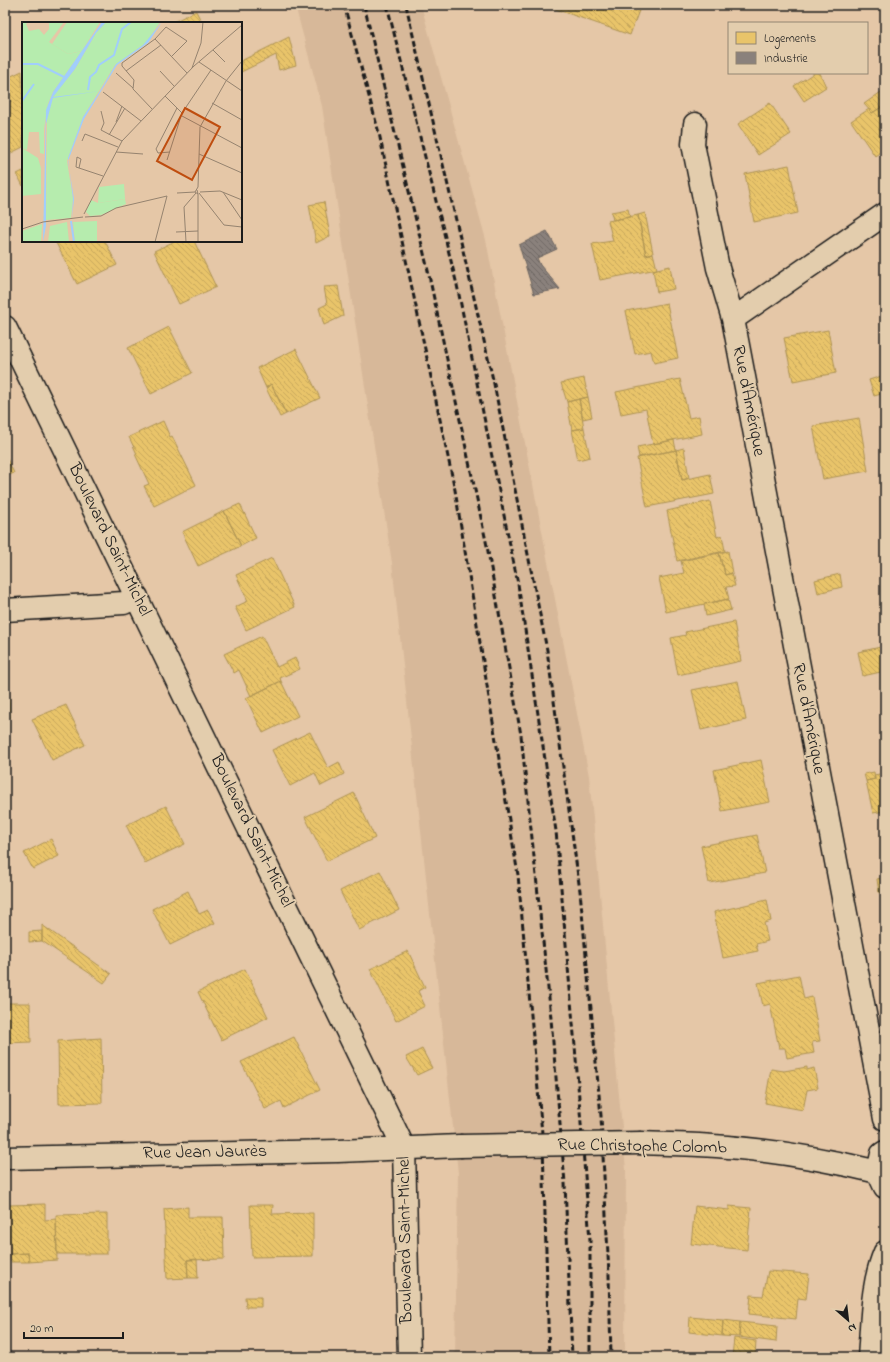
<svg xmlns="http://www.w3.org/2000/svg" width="890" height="1362" viewBox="0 0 890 1362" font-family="'Indie Flower',sans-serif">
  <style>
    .built { fill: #d7b899 }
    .homes { fill: url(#homes-back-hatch); stroke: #ac9253 }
    .industry { fill: url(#industry-back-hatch); stroke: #69635f }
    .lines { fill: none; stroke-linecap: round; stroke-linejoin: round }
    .street-casing { stroke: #1c1c1c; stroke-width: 25 }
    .secondary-casing { stroke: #1c1c1c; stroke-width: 25 }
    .street { stroke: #e3cdad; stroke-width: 22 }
    .secondary { stroke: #e3cdad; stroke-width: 22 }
    .rail { stroke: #1c1c1c; stroke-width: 3; stroke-dasharray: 6 3; stroke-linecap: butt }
    .street-bridge-casing { stroke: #1c1c1c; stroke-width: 25; stroke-linecap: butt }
    .street-bridge { stroke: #e3cdad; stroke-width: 22 }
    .labels { text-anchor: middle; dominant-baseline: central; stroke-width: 4; stroke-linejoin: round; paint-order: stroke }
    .street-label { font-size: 18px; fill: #1c1c1c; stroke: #e3cdad }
    .inset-river { fill: none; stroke: #a1cefb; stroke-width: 2 }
    .inset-road { fill: none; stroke: #95836f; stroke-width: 1 }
    .view { fill: #bf4d0f; fill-opacity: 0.15; stroke: #bf4d0f; stroke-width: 2 }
    .inset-edge { fill: none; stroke: #1c1c1c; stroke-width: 2 }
  </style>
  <defs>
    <pattern id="homes-back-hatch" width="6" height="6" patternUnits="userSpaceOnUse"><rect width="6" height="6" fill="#e9c46a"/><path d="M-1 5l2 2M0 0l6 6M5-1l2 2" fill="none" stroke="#c7a85b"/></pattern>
    <pattern id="industry-back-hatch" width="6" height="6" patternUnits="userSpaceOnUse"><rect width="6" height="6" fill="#8a817c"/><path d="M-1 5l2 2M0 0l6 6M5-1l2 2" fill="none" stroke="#706965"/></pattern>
  </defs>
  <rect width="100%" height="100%" fill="#e5c7a7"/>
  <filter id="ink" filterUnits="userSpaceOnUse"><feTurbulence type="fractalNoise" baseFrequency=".025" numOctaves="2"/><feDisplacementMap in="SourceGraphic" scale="8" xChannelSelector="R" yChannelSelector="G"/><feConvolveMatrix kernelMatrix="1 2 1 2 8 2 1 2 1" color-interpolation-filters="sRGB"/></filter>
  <g filter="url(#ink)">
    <!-- built -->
    <path class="built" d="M295,5H421L486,240L589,776L626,1170L625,1357H455L458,1173L392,563L322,106Z"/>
    <!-- homes -->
    <path class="homes" d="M544,5H641L630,35Z
      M196,11L202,23H171Z
      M289,37L296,65L279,70L276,55L241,72V61Z
      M22,71L23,147L5,156V104L11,101L5,91V79Z
      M814,73H820L826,87L804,101L794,86Z
      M881,92L885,93V105L872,113L864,104Z
      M770,103L791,134L758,155L738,124Z
      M885,105V149L875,156L851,121L869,109L872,113Z
      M789,165L798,213L754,222L745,174Z
      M23,171V186L17,174Z
      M324,202L330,236L316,243L309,205Z
      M628,209L630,217L613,220L611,212Z
      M645,213L653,253L646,255L638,215Z
      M638,215L646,255L653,253L657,269L600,280L592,244L613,241L608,221Z
      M55,241H105L117,265L77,284Z
      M175,241H194L216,287L179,304L154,251Z
      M670,266L674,289L657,292L653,270Z
      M338,286L343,316L324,325L319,308L327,304L324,287Z
      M667,303L678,358L654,363L651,351L635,354L626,311Z
      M169,327L192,373L151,394L128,348Z
      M828,330L836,373L793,381L784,338Z
      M296,349L320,398L286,414L271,384L266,388L257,368Z
      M885,375V393L874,396L869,380Z
      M584,378L588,397L567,402L561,383Z
      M680,379L689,418L699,416L702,434L653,444L646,409L621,414L616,392Z
      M271,384L286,414L280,417L266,388Z
      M588,397L592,417L583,419L579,399Z
      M579,399L584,428L572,430L567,402Z
      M859,418L868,471L823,479L813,426Z
      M163,421L170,437L172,436L196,485L154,506L144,486L149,484L135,454H137L129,437Z
      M584,428L590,457L578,460L572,430Z
      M674,440L676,450L639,457L637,447Z
      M684,448L689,478L682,480L676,450Z
      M676,450L682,480L710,474L714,494L647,507L637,458Z
      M5,455L14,473L5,477Z
      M710,501L717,537L722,535L725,551L677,561L667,511Z
      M240,504L256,538L241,546L224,511Z
      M224,511L241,546L198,566L182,532Z
      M728,551L732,573L725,575L723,565H722L719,553Z
      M719,553L722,565H723L725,575L732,573L735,586L726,587L729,599L666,612L659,578L684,573L681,561Z
      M272,558L295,607L246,630L235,607L248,601L236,575Z
      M840,574L842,587L818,593L815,580Z
      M728,599L731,610L706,616L704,604Z
      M734,622L741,661L678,675L671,638L686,635L685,632Z
      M262,636L277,667L295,658L300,669L280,678L281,681L251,696L239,670L234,673L224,654Z
      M885,646V671L863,676L858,652Z
      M5,676H8L10,718H5Z
      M281,681L298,716L263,733L246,698Z
      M738,681L746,720L701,730L692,690Z
      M66,705L85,745L52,760L32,719Z
      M310,732L328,768L339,762L344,774L321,786L315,773L290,786L272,750Z
      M761,760L770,802L722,811L714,770Z
      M874,772L875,779L866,781L864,774Z
      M885,773V811L873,813L866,781L875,779L874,775Z
      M354,793L375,838L327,861L305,817Z
      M166,806L185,844L145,863L126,825Z
      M757,835L765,873L709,883L701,846Z
      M51,839L59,856L33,869L24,853Z
      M380,871L399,910L359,930L340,891Z
      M885,877V892L879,893L877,879Z
      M188,891L199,914L208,910L215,923L170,945L152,909Z
      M767,900L771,921L764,923L768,941L756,944L758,951L723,958L714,912Z
      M42,925L111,974L104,983L42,941Z
      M42,931V941L29,942V932Z
      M408,951L425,987L418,991L425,1006L396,1021L370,969Z
      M245,969L268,1017L221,1040L198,992Z
      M799,975L804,999L812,997L820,1041L812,1042L814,1053L787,1058L785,1048H779L770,1004L763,1006L758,983Z
      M5,1003H30L31,1042L5,1043Z
      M294,1037L320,1090L284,1108L281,1101L265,1109L241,1062Z
      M101,1038L102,1103L59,1104L58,1041Z
      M422,1049L432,1068L417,1075L406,1057Z
      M807,1067V1070L814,1068L818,1088L807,1090L803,1110L765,1103L771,1069L784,1071Z
      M45,1204V1220L56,1219L57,1260L29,1262L28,1253L10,1254L9,1205Z
      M250,1205H273L272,1214L313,1213V1256L252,1257Z
      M695,1206L729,1210V1206L751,1208L747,1250L691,1244Z
      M188,1207V1217H223L224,1259L187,1260L188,1278L167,1279L164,1209Z
      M107,1214V1254H57L56,1215Z
      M28,1253L29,1262H11L10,1254Z
      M197,1259L198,1278H188L187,1260Z
      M768,1271L809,1274L806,1299L798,1298L796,1319L749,1314L751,1295L763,1296Z
      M245,1297H261V1307H246Z
      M690,1317L723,1320L722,1336L689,1332Z
      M723,1320L740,1322L739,1337L722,1336Z
      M740,1322L777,1326L776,1342L739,1337Z
      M734,1338L756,1341L755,1357H732Z
      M789,1353L814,1356V1357H789Z"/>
    <!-- industry -->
    <path class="industry" d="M547,231L557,249L537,258L540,265L560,289L534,294L519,245Z"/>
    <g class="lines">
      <!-- street casing -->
      <g class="street-casing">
        <path id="street" d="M695,124L693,144L718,268L733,319L885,1119
          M733,319L885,214
          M5,610L124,603L137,597
          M641,1143C660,1144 680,1144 699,1145C759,1148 820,1158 878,1172
          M885,1152L882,1154L878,1172L885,1187
          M5,1158L338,1151L460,1146
          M869,1357C872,1322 871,1285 885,1252"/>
      </g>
      <!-- secondary casing -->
      <g class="secondary-casing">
        <path id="secondary" d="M5,327L404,1148L409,1357"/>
      </g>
      <!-- street -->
      <use href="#street" class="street"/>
      <!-- secondary -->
      <use href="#secondary" class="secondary"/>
      <!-- rail -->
      <path class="rail" d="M344,5L379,133L455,490L518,875L543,1144L549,1357
        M364,5L427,266L487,546L521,735L550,1007L565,1183L572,1357
        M387,5L457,285L518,584L556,831L575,1046L590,1240V1357
        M406,5L494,384L547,650L580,891L601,1116L609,1275L611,1357"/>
      <!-- street-bridge casing -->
      <g class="street-bridge-casing">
        <path id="street-bridge" d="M460,1146L641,1143"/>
      </g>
      <!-- street-bridge -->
      <use href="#street-bridge" class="street-bridge"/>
    </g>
  </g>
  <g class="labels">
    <!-- street labels -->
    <g class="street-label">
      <text transform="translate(748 401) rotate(79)">Rue d'Amérique</text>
      <text transform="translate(109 540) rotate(64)">Boulevard Saint-Michel</text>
      <text transform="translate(808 719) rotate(79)">Rue d'Amérique</text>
      <text transform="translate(251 831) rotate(64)">Boulevard Saint-Michel</text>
      <text transform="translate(642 1147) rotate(1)">Rue Christophe Colomb</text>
      <text transform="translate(205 1153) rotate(-1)">Rue Jean Jaurès</text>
      <text transform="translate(406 1240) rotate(-91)">Boulevard Saint-Michel</text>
    </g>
  </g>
  <!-- overview -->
  <g transform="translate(22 22)">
    <rect width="220" height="220" fill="#e5c7a7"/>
    <path d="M45,0H78L60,29L46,32L30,22ZM0,126L16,136L19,146V172L0,174ZM75,199V220H53L51,200ZM45,200L47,220H26L28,204ZM20,202L19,220H0V209Z" fill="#b6ecae"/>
    <path d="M0,0H7L4,2L7,9L17,7L22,13L27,7V0H42L27,20L46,32L60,29L31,70L26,82L22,107V132L18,131L17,110H7L5,128L0,126ZM103,177L104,182L79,193L68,194L64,190L69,178L76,181Z" fill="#b6ecae"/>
    <path d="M102,162L103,177L76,181L77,165Z" fill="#b6ecae"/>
    <path d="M84,0H138L124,21L93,43L61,95L45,139L51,177L49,196L24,198L25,89L33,71L53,47L74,11Z" fill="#b6ecae"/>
    <path d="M80,0H84L74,11L53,47L31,75L78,69L94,42L121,23L140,0L126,21L95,43L62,97L46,139L52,177L50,196L51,177L46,136L61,95L78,69L31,76L24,102V204L21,220L24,88L31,70Z" fill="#a1cefb"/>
    <path class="inset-river" d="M0,42H16L42,55M66,68L68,55L74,50L77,43L92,33L100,7L109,0M0,79L12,62M49,199L52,220"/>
    <path class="inset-road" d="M133,17L144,5L165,19L150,34M191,28L203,40M177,40L220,69M170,46L179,21L181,0M104,49L139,23M138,49L152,64M94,51L111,66M81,70L119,99M143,74L160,91M190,81L220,98M130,87L111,67L112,58L100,44V41L133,17L165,51M79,89L82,101L79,108L100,119M160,94L220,126M94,100L100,84M87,113L103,86M60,119L63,112L96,125M94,130L121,132M148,130L136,131L134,127L155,86M177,132L220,151M145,138L160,91L189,48M57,146L59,137L55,135L54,145L81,154M175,168L176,172L173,170L176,165L178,105L204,59L220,39M178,170L198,169L220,178M201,170L220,198M155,171L173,170M177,171L202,203L220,205M176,172V220M62,192L100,119L172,44L220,3M63,195L79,194L94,186L145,174L133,220M0,207L21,200L61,195M154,210L176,209M164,220L162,185L174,171"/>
    <path class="view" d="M163,86L198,105L170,158L135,139Z"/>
    <rect width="220" height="220" class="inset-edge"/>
  </g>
  <!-- margin -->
  <rect width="890" height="1362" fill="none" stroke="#e3cdad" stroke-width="20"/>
  <rect x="10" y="10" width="870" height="1342" fill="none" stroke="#1c1c1c" stroke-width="1.5" filter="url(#ink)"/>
  <!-- legend -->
  <rect x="728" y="22" width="140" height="52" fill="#e3cdad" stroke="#938673"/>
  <rect x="736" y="32" width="20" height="12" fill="#e9c46a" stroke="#938673"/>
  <text x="764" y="42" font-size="12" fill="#1c1c1c">Logements</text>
  <rect x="736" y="52" width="20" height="12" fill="#8a817c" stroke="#938673"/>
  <text x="764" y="62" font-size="12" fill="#1c1c1c">Industrie</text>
  <!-- north arrow -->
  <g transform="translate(848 1320) rotate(152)" stroke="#e3cdad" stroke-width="3" paint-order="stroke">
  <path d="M0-3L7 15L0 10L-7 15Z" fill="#1c1c1c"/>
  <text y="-6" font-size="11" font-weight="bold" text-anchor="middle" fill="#1c1c1c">N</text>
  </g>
  <!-- scale -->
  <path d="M24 1332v6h99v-6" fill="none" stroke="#1c1c1c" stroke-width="2"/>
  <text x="30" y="1332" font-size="12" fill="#1c1c1c" stroke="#e3cdad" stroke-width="3" paint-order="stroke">20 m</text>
</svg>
